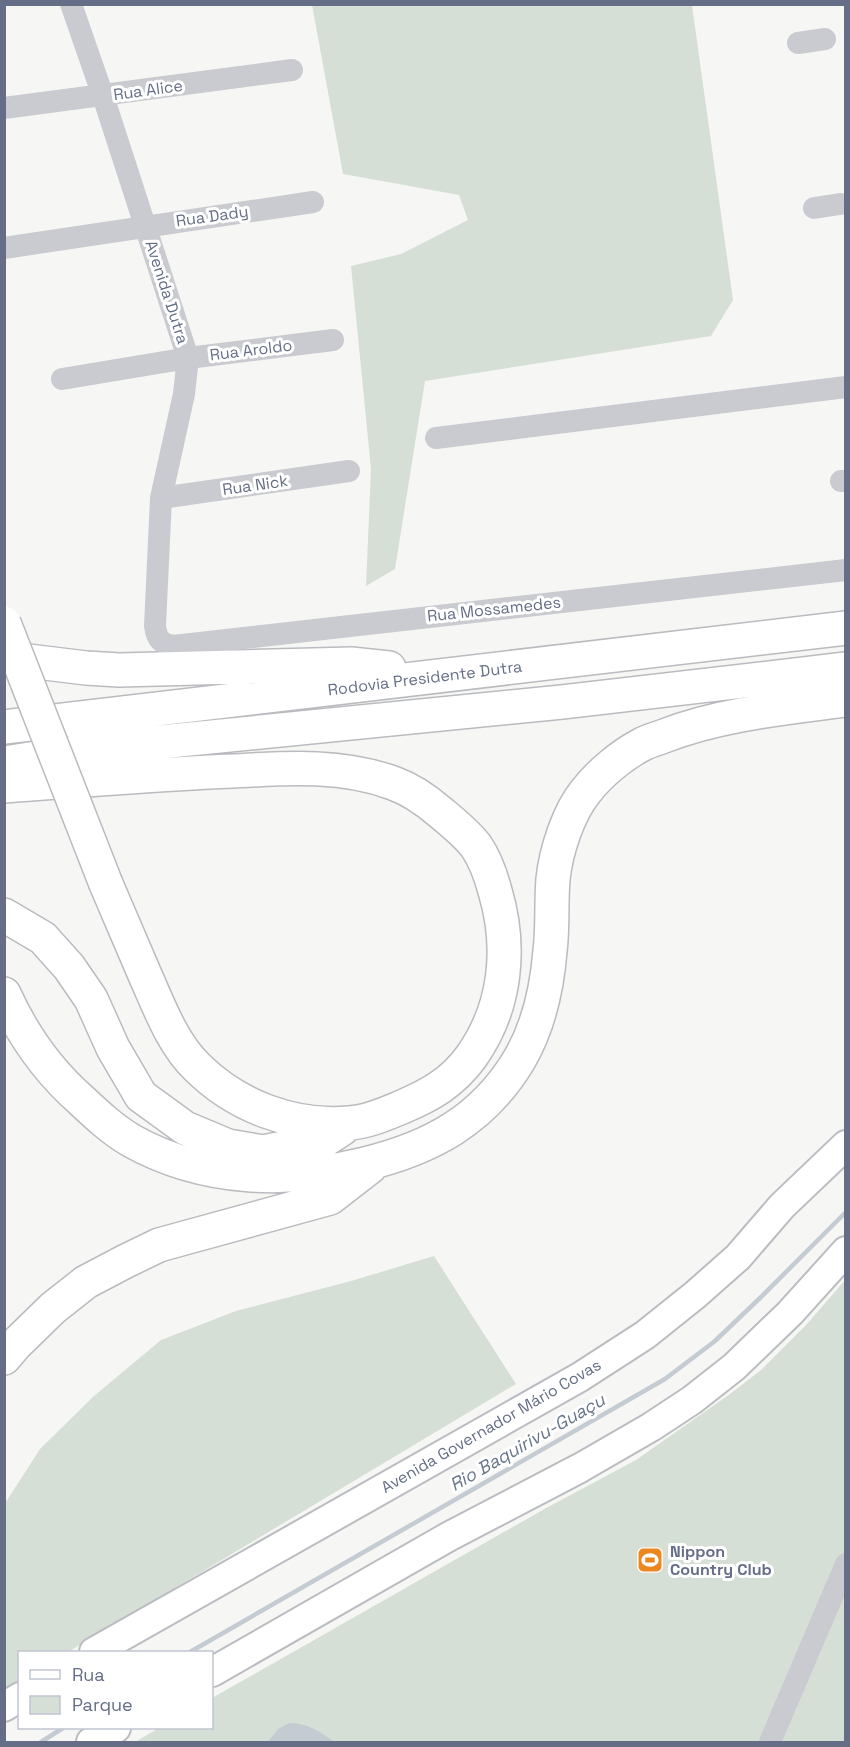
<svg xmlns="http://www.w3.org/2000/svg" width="850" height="1747" viewBox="0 0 850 1747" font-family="'Space Grotesk',sans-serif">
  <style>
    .green { fill: #d6dfd5 }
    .water { fill: #c5cbd3 }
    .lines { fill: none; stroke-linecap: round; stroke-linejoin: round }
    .stream { stroke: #c5cbd3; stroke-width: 4.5 }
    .major-casing { stroke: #babcc1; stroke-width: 32 }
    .highway-casing { stroke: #b9bbbf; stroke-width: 36 }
    .minor { stroke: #cacbd0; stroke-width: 22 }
    .major { stroke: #fff; stroke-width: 28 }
    .highway { stroke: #fff; stroke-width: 33 }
    .highway-bridge-casing { stroke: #b9bbbf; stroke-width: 36; stroke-linecap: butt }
    .highway-bridge { stroke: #fff; stroke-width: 33 }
    .labels { text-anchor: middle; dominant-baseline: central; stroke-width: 6; stroke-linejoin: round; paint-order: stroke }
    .street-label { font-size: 16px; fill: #656e86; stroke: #fff }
    .poi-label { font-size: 16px; font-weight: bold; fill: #656e86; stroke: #fff; text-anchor: start }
    .water-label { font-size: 18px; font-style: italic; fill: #66768a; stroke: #fff }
  </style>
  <rect width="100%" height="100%" fill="#f6f7f4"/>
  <!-- green -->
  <path class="green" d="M312,5H692L733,300L711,336L425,381L395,569L366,586L371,469L351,266L401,254L468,220L459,195L343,174Z
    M434,1256L516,1384L68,1652H20L19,1681L5,1688L4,1505L40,1449L94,1396L161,1340L236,1311L351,1281Z
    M845,1280V1742H135L159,1728H212V1698L548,1507L636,1460L730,1394L761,1370L807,1324Z"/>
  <!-- water -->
  <path class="water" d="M289,1723C307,1723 320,1731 334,1742H268L278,1729Z"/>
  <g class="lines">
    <!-- stream -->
    <path class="stream" d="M190,1652L665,1379L715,1341L760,1298L846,1212
      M41,1742L63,1728"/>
    <!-- major casing -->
    <g class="major-casing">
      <path id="major" d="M94,1652L580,1377L645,1335L695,1295L738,1257L782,1206L846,1145
        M212,1672L448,1537L580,1468L651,1427L692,1400L734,1367L790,1313L846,1251
        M4,1707L20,1697
        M91,1742L116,1728"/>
    </g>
    <!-- highway casing -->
    <g class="highway-casing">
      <path id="highway" d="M4,658L86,668L119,670L351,664L389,668
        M4,727L846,628
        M4,763L100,748L562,702L846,669
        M4,786C81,781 157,774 233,771C287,768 341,764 393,783C410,789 426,800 440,812C452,822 466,833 476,846C485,859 491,876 495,891C512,948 506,1008 471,1057C452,1083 430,1095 402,1107C385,1114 367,1122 349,1123C294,1128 236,1106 197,1067C172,1043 159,1006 145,975C132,945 119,915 106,884
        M4,915L43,938L69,967L91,999L113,1048L141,1096L185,1128L228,1146L263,1152L325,1140L342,1129
        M4,994C23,1036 47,1070 81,1100C97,1115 113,1130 132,1141C204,1181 287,1183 365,1164C431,1148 483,1120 519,1060C538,1028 547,988 550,951C553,927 551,903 553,879C556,851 568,813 586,791C600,773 622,755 641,745C648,741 656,739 664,736C721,714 785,708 846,700
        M4,1358L15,1345L53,1308L86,1282L126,1261L159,1245L330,1198L370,1167"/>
    </g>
    <!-- minor -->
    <path class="minor" d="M71,4L103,96L188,358L184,394L161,498L155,626C157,639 160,643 173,646L846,570
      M798,43L825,39
      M4,108L292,70
      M814,208L840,204
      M4,248L313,202
      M62,379L188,358L333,340
      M436,438L846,387
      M841,481H846
      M161,498L349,471
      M770,1742L846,1564"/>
    <!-- major -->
    <use href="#major" class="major"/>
    <!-- highway -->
    <use href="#highway" class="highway"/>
    <!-- highway-bridge casing -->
    <g class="highway-bridge-casing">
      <path id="highway-bridge" d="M4,623L106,884"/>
    </g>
    <!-- highway-bridge -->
    <use href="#highway-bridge" class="highway-bridge"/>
  </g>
  <!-- icons -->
  <defs>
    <g id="stadium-square" transform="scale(1.35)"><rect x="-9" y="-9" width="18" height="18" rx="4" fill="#eb8721" stroke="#fff"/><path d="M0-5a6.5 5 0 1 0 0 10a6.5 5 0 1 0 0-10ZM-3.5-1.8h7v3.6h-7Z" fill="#fff"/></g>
  </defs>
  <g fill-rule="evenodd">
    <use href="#stadium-square" x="650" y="1560"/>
  </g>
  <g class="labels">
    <!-- street labels -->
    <g class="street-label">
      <text transform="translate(148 90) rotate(-8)">Rua Alice</text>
      <text transform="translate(212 216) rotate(-8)">Rua Dady</text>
      <text transform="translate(167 292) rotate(72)">Avenida Dutra</text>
      <text transform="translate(251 350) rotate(-7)">Rua Aroldo</text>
      <text transform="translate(255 485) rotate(-8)">Rua Nick</text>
      <text transform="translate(494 609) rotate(-6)">Rua Mossamedes</text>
      <text transform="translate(425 678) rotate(-7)">Rodovia Presidente Dutra</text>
      <text transform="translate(491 1426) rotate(-30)">Avenida Governador Mário Covas</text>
    </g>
    <!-- poi labels -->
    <g class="poi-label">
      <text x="670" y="1551">Nippon<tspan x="670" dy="18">Country Club</tspan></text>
    </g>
    <!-- water labels -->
    <g class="water-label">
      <text transform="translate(527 1442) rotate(-30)">Rio Baquirivu-Guaçu</text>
    </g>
  </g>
  <!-- border -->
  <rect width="850" height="1747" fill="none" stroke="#656e86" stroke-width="12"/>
  <!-- legend -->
  <rect x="18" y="1651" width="195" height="78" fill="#ffffff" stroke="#c1c5cf" stroke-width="1.5"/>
  <rect x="30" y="1670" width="30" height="9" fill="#ffffff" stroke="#c1c5cf" stroke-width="1.5"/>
  <text x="72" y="1681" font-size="18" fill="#656e86">Rua</text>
  <rect x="30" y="1696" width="30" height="18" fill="#d6dfd5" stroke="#c1c5cf" stroke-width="1.5"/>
  <text x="72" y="1711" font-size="18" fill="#656e86">Parque</text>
</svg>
